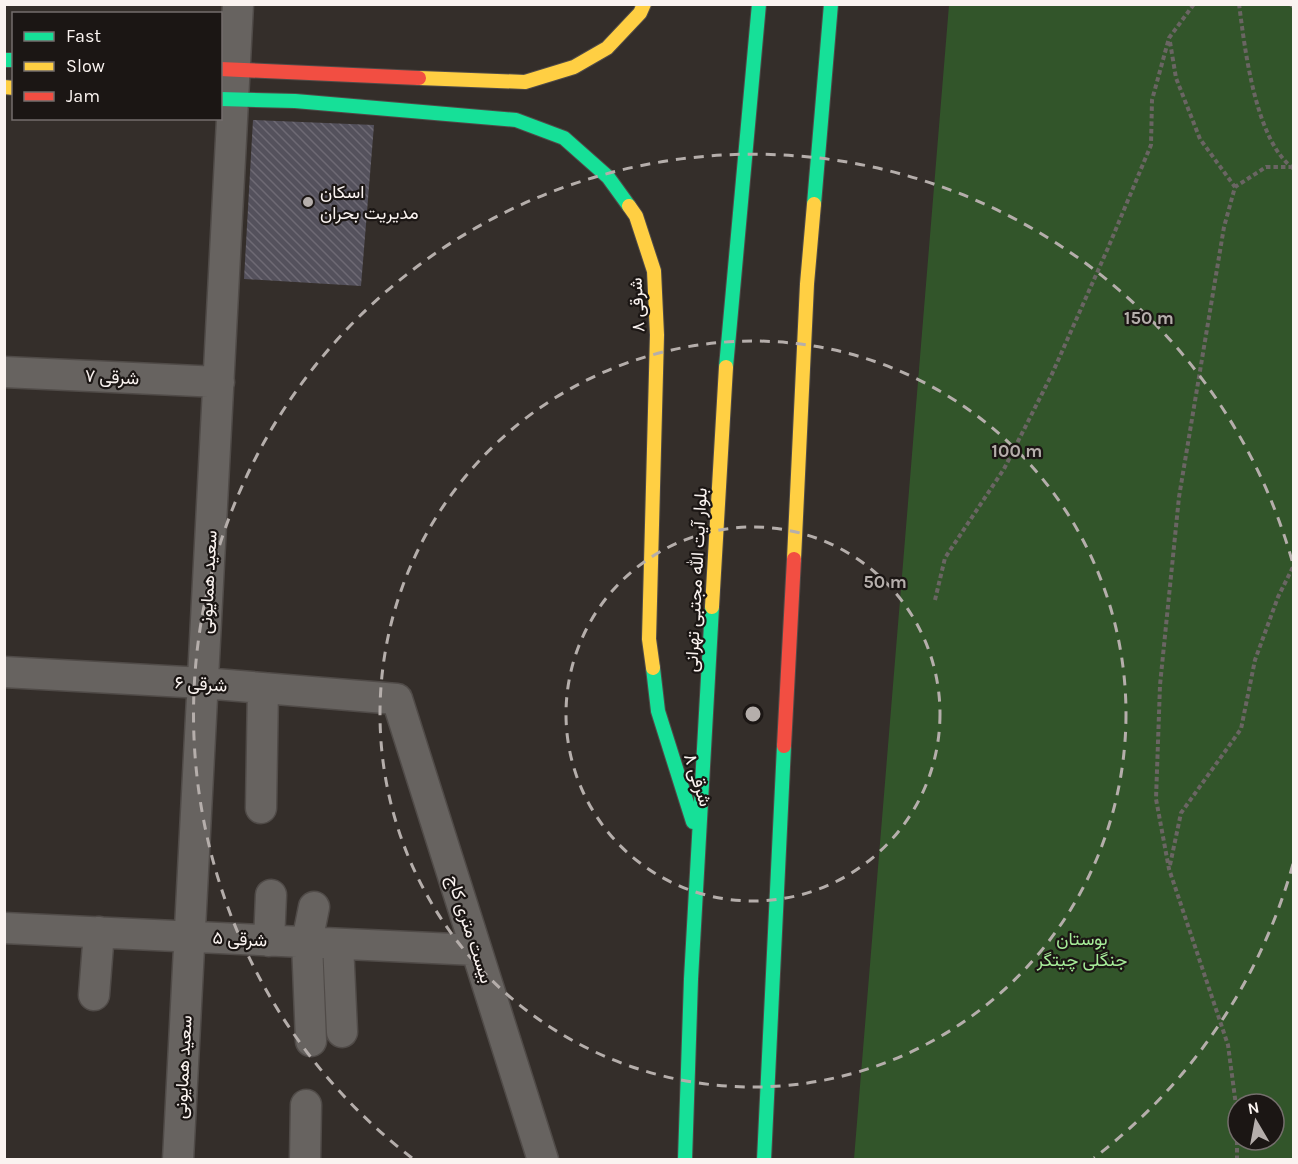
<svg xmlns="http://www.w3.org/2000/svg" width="1298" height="1164" viewBox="0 0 1298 1164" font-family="Karla,Vazirmatn,sans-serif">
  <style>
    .green { fill: #32552a; fill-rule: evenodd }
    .building { fill: url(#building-back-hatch) }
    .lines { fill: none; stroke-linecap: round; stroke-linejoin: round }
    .street-casing { stroke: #504b48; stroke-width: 33 }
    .fast-casing { stroke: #504b48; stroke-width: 16 }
    .slow-casing { stroke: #504b48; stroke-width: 16 }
    .jam-casing { stroke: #504b48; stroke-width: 16 }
    .path { stroke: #6a6563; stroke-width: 4; stroke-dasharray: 4.5 3; stroke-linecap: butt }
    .street { stroke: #676360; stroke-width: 30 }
    .fast { stroke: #16e098; stroke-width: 14 }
    .slow { stroke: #ffcf43; stroke-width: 14 }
    .jam { stroke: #f24e42; stroke-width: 14 }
    .ring { fill: none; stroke: #b5aeab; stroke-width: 3; stroke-dasharray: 10 8 }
    .poi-dot { fill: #b5aeab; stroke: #1b1614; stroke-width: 2 }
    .labels { text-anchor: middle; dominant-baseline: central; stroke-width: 4.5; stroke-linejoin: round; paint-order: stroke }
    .poi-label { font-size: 18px; fill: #faf3f0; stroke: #1b1614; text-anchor: start }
    .street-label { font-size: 18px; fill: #faf3f0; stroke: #1b1614 }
    .park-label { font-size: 18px; fill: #a6ec99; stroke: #1b1614 }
    .centre { fill: #b5aeab; stroke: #1b1614; stroke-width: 3 }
    .ring-label { font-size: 18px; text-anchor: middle; font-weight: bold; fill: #b5aeab; stroke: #1b1614; stroke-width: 4.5; stroke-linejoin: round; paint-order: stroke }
  </style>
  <defs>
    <pattern id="building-back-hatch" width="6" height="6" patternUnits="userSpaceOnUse" patternTransform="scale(1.5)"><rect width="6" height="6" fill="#54515c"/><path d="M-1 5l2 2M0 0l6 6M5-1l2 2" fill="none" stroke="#6e6a74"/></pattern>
  </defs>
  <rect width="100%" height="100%" fill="#342e2a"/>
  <!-- green -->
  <path class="green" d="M949,5H1293V1159H854ZM1238,1104H1274V1140H1238Z"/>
  <!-- building -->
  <path class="building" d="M253,120L374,125L361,286L244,279Z"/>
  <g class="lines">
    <!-- street casing -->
    <g class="street-casing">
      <path id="street" d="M4,372L219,382
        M4,672L203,683L397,699L543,1160
        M261,808L263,688
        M4,928L476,950
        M269,941L271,895
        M338,944L342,1032
        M94,995L99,932
        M311,1041L307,942L314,907
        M178,1160L238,4
        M305,1160L306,1105"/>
    </g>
    <!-- fast casing -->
    <g class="fast-casing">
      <path id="fast" d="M4,60H14
        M220,99L295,101L516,120L564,138L608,177L629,206
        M814,204L831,4
        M726,367L759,4
        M653,668L658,711L693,822
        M685,1160L691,979L712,607
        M764,1160L784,746"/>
    </g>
    <!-- slow casing -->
    <g class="slow-casing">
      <path id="slow" d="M419,78L525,82L574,67L607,48L640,13L644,4
        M4,87L14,88
        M629,206L636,216L654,271L657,335L649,639L653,668
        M794,559L807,284L814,204
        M712,607L726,367"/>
    </g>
    <!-- jam casing -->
    <g class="jam-casing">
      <path id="jam" d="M220,69L419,78
        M784,746L794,559"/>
    </g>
    <!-- path -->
    <path class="path" d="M1239,4C1245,49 1255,141 1294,169
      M1290,4L1294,7
      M1170,42L1176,78L1200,139L1235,187
      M935,600L945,558L1004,469L1052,374L1108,248L1151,145L1152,100L1169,38L1194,4
      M1170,865L1181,813L1241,729L1255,660L1278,597L1294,565
      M1237,1160V1113L1228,1045L1169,869L1156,799L1160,685L1179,497L1224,227L1235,187L1266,167H1290"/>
    <!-- street -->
    <use href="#street" class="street"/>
    <!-- fast -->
    <use href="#fast" class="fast"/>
    <!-- slow -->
    <use href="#slow" class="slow"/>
    <!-- jam -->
    <use href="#jam" class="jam"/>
  </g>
  <!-- distance rings -->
  <g class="ring">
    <circle cx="753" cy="714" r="187"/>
    <circle cx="753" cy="714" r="373"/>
    <path d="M1293 864A560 560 0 0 1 1094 1158M412 1158A560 560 0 1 1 1293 564"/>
  </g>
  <!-- markers -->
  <circle class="poi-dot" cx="308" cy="202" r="6"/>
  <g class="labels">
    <!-- poi labels -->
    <g class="poi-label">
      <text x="320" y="192">اسکان<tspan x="320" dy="21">مدیریت بحران</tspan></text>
    </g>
    <!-- street labels -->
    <g class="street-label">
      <text transform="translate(637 305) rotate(-93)">۸ شرقی</text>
      <text transform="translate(112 377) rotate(3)">۷ شرقی</text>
      <text transform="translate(696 580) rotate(-87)">بلوار آیت الله مجتبی تهرانی</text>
      <text transform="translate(208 582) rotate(-87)">سعید همایونی</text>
      <text transform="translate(201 684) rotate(4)">۶ شرقی</text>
      <text transform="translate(698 780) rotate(72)">۸ شرقی</text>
      <text transform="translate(470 929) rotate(72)">بیست متری کاج</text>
      <text transform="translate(240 939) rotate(3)">۵ شرقی</text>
      <text transform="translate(183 1067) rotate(-87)">سعید همایونی</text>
    </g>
    <!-- park labels -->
    <g class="park-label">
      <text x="1082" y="939">بوستان<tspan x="1082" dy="21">جنگلی چیتگر</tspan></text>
    </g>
  </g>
  <circle cx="753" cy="714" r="9" class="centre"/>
  <g class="ring-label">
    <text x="1149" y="324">150 m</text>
    <text x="1017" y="457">100 m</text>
    <text x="885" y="588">50 m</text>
  </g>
  <!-- border -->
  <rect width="1298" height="1164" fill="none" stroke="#faf3f0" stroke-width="12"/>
  <!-- legend -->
  <rect x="12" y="12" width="210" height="108" fill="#1b1614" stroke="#746e6c" stroke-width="1.5"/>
  <rect x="24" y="32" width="30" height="9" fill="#16e098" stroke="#746e6c" stroke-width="1.5"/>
  <text x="66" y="42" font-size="18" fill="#faf3f0">Fast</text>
  <rect x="24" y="62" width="30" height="9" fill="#ffcf43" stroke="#746e6c" stroke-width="1.5"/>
  <text x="66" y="72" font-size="18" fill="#faf3f0">Slow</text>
  <rect x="24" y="92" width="30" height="9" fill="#f24e42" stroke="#746e6c" stroke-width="1.5"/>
  <text x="66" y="102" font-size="18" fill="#faf3f0">Jam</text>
  <!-- north arrow -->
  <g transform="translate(1256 1122) rotate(350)"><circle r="28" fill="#1b1614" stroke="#746e6c" stroke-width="1.5"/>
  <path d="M0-4.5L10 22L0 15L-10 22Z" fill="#b5aeab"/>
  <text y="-9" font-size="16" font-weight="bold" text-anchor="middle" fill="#faf3f0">N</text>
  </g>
</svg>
